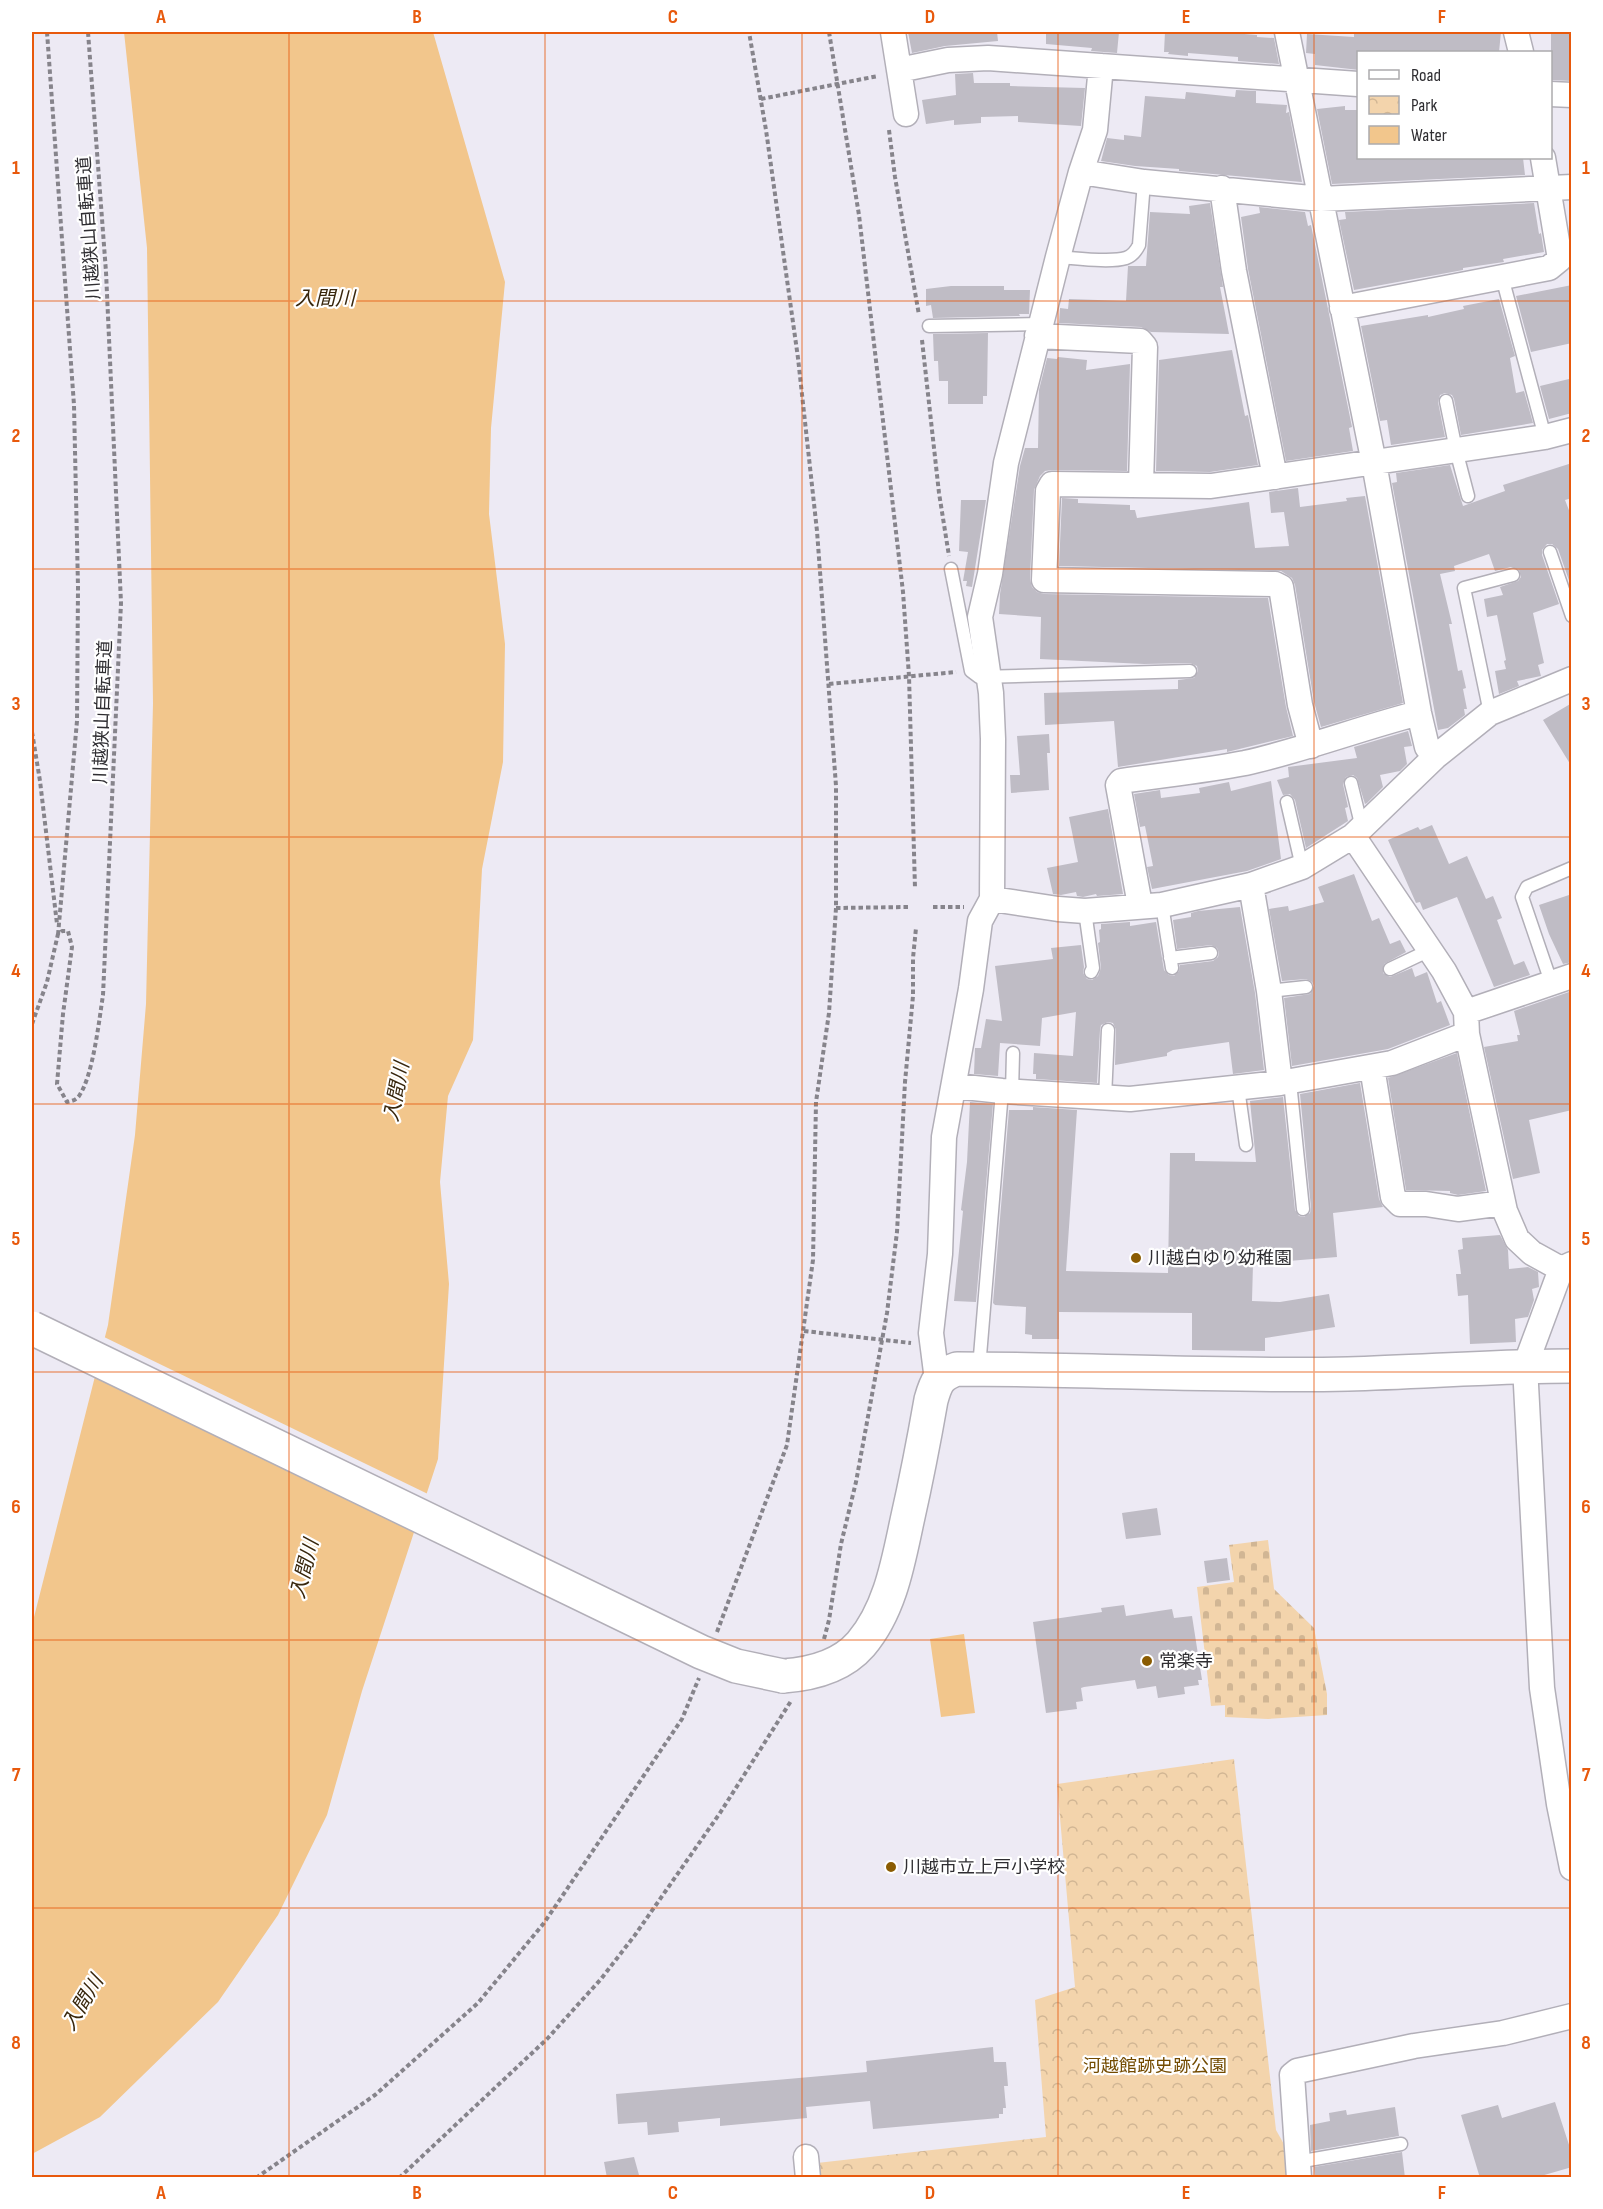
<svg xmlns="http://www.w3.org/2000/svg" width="1603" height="2209" viewBox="0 0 1603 2209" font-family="'Sofia Sans Condensed','Noto Sans JP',sans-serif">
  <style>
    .cemetery { fill: url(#cemetery-stones) }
    .park { fill: url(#park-crowns) }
    .water { fill: #f2c68c }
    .pier { fill: #edeaf4 }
    .building { fill: #bfbcc5 }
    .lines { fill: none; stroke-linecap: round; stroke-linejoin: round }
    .lane-casing { stroke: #b2afb8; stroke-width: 15 }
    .street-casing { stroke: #b2afb8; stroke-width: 27 }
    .secondary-casing { stroke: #b2afb8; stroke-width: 36 }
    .path { stroke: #86848b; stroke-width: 4; stroke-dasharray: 4.5 3; stroke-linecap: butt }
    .lane { stroke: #fff; stroke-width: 12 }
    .street { stroke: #fff; stroke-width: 24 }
    .secondary { stroke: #fff; stroke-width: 33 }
    .secondary-bridge-casing { stroke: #b2afb8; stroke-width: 36; stroke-linecap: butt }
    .secondary-bridge { stroke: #fff; stroke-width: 33 }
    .grid { fill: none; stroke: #e8590c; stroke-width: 1.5; stroke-opacity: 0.55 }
    .poi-dot { fill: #8b5c02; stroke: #fff; stroke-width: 2 }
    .labels { text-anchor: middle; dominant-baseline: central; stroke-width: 4.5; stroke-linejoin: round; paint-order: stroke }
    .street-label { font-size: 18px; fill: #2f2e32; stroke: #fff }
    .poi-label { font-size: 18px; fill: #2f2e32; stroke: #fff; text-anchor: start }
    .park-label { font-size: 18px; fill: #734b00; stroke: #fff }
    .water-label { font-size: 20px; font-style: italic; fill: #39270d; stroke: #fff }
    .neatline { fill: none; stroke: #e8590c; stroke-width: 2 }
    .grid-label { font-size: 20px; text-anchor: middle; font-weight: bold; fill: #e8590c }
  </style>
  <defs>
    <pattern id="cemetery-stones" width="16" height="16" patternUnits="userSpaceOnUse" patternTransform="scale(1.5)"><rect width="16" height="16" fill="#f3d4ac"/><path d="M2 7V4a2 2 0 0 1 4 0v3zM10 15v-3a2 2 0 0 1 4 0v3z" fill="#d1b694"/></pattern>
    <pattern id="park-crowns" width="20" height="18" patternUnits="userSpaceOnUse" patternTransform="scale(1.5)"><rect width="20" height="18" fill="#f3d4ac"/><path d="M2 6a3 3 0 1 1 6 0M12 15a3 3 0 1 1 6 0" fill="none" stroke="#d1b694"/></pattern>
  </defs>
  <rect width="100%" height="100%" fill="#edeaf4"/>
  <!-- cemetery -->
  <path class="cemetery" d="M1268,1540L1274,1589L1314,1628L1327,1694V1715L1268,1719L1225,1717V1705L1211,1706L1197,1587L1234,1582L1229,1545Z"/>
  <!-- park -->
  <path class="park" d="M1234,1759L1276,2130L1285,2146L1291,2177L818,2178L817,2163L1046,2137L1035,2000L1075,1987L1057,1784Z"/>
  <!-- water -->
  <path class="water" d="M124,32H433L505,282L491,428L489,514L505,644L503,762L482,869L473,1040L448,1096L440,1182L449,1284L438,1459L362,1691L327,1815L278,1915L218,2002L100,2117L32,2154V1625L108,1325L135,1135L146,1004L153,703L147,248Z
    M964,1634L975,1713L941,1717L930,1639Z"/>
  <!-- pier -->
  <path class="pier" d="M102,1336L430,1495L418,1530L93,1372Z"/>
  <!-- building -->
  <path class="building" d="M908,32H997L998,41L945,46L912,53Z
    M1046,32H1119L1117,53L1091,51L1092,48L1046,44Z
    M1165,32L1201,33V32H1232V33L1257,35V37L1274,38L1279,64L1238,61V57L1188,53V56L1168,54L1169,52H1164Z
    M1354,32H1501L1499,52H1359V70L1315,65V54L1306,53L1307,34L1354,37Z
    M1551,32H1572V81L1551,80Z
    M973,73L974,83H1010V86L1085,88L1081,126L1018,122V116L981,117V123L954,125V120L926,124L922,100L956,95L955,74Z
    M1236,90L1256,91V103L1287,105L1286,113L1289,112L1302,182L1179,171V169L1135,166L1101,161L1107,138L1124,140V135L1141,137L1145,96L1185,99L1186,92L1235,97Z
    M1345,106V110H1359V158H1523L1525,175L1332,184L1317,109Z
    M1210,203L1223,287H1220L1229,334L1151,332L1141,327L1059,323L1060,308L1068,309L1069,299L1126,301L1128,266H1146L1150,212L1190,214L1189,206Z
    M1534,203L1539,234L1541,233L1544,252L1503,259L1504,262L1463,268V270L1354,290L1339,220L1346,219L1345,212Z
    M1259,207L1305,212L1308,226L1311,225L1352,427L1349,428L1353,451L1286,461L1248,269L1241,217L1260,213Z
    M1572,285V343L1531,352L1516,296Z
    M951,286H1004V290H1030L1029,314H1019L1020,316L933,318L931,305L926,306V289Z
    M1499,299L1515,356L1510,358L1516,393L1524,391L1533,423L1461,435L1454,399L1452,395L1445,393L1440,395L1438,402L1445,437L1391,445L1387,420L1380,421L1361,326L1428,315V317L1464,309L1463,306Z
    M988,333L987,396H983V404H948V381H939L938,361H934L933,334Z
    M1232,350L1245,416L1248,415L1258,465L1210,472L1156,471L1159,360Z
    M1058,357L1087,360L1086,370L1130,364L1127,471L1052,470L1045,471L1040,476L1034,490L1030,579L1032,587L1037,592L1044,594L1268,598L1286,707L1293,736L1227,752V749L1118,767L1114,721L1045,725L1044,693L1178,689V680L1194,678L1198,671L1197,666L1190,663L1144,664L1040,659L1041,617L999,614L1000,594L1020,466L1025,448H1038L1039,390L1047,358L1057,359Z
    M1569,379L1572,389V413L1549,419L1540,386Z
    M1572,463V498L1565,500L1572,518V589L1558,549L1552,544H1547L1542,550V555L1559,604L1533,613L1544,663L1538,665L1541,676L1517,681L1519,686L1499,694L1495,671L1506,669L1504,661L1506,660L1497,615L1487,617L1484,599L1503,595L1500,587L1518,581L1521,577L1519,570L1511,567L1495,571L1489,554L1454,566L1455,571L1440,574L1452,624H1449L1458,671L1462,670L1466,688L1463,689L1467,709H1464L1465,715L1448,728L1438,730L1392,483L1397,482L1396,473L1450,465L1463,506L1505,491L1503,485Z
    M1298,488L1300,507L1347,501L1346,498L1365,496L1403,703L1321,727L1314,702L1295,585L1292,578L1281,571L1059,566L1062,498L1078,499V503L1130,505V510H1135L1137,518L1249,502L1255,548L1289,546L1284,512L1271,513L1269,492Z
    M961,500H986L972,587L966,586L967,581H963L968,552L959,551Z
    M1572,703V767L1543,720Z
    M1408,731L1412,746L1404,747L1407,764L1400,771L1380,775L1383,787L1367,803L1365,804L1357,778L1353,775L1346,777L1343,784L1348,807L1345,808L1348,821L1306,848L1295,800L1290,794L1283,795L1277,780L1289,777L1288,767L1357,758L1354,747Z
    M1049,734L1050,753H1047L1049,790L1011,793L1010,775H1020L1017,736Z
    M1271,781L1281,859L1247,871L1152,889L1147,867L1153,866L1145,826L1140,827L1134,794L1160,790L1161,798L1200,793L1199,788L1229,782L1231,791Z
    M1108,809L1123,894L1097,896L1096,894L1083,897L1077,896L1076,892L1061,895L1053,894L1047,868L1078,862L1069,817Z
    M1432,825L1449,864L1467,856L1486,899L1493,896L1502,918L1497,920L1514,965L1524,961L1530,975L1494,987L1457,897L1423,910L1420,902L1416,903L1388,840L1418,827L1420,830Z
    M1354,874L1372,921L1379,918L1390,944L1400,940L1406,952L1384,964L1383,973L1390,977L1412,968L1415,977L1427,972L1437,1003L1441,1001L1450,1025L1388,1049L1292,1066L1284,998L1310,994L1314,986L1312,982L1306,979L1282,981L1269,909L1288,906L1289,911L1324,902L1318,887Z
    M1572,894V962L1563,964L1549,934L1539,905Z
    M1240,907L1255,993L1264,1070L1233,1074L1229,1042L1173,1050L1167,1053V1056L1115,1065L1116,1030L1113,1023L1108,1022L1101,1025L1100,1030L1097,1083L1036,1079V1074H1033L1034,1053L1073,1056L1076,1012L1042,1018L1040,1046L1000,1043L998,1076L974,1074L975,1048H981L986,1019L1002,1021L995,966L1053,959L1051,948L1081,945L1084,967L1083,973L1087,979L1092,980L1098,976L1101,968L1098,943L1100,942L1099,930L1101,929V924L1130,922V926L1156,922L1164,970L1169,975L1174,976L1179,971L1180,965L1213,961L1218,957L1219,953L1217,948L1211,945L1177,949L1173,920L1191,917V913L1198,911Z
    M1572,991V1110L1529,1120L1540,1173L1513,1179L1484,1047L1518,1041L1517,1035H1520L1514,1011Z
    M1457,1053L1486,1191L1458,1195L1450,1193V1191L1406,1190L1388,1078Z
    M1360,1083L1379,1199L1383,1207L1333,1213L1337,1257L1253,1264L1252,1301L1280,1302L1329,1294L1335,1327L1265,1338V1351L1192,1350V1313L1059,1312V1339H1032V1335L1025,1334L1026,1307L995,1305L993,1303L1009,1110H1033V1107L1077,1110L1066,1271L1168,1273L1170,1153H1195V1161L1256,1162L1250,1101L1283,1097L1295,1210L1299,1216L1304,1217L1310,1213L1311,1208L1300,1094Z
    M970,1102L993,1104L976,1302L954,1301L963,1211L961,1210L967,1162Z
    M1500,1235L1508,1250L1509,1269L1528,1267L1538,1272L1539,1287L1532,1289L1534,1300L1528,1317L1515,1319L1516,1342L1470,1344L1468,1295L1458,1296L1456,1274H1461L1458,1250L1463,1249L1462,1238Z
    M1157,1508L1161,1535L1126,1539L1122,1513Z
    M1227,1558L1230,1580L1207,1583L1204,1561Z
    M1124,1605L1126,1616L1172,1609L1174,1618L1192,1616L1202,1680H1198L1199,1685L1184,1687L1185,1694L1158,1698L1156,1686L1137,1689L1135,1680L1084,1687L1081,1688L1083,1701L1076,1702L1077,1709L1046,1713L1033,1622L1102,1612L1101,1608Z
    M993,2047L994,2062H1006L1008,2086H1004L1006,2108H1003V2114H999V2118L873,2129L870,2101L806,2107L807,2118L720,2126V2118L678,2122L679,2132L648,2135L647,2122L618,2124L616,2094L867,2072L866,2061Z
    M1555,2102L1572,2154V2167L1534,2178H1480L1461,2115L1498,2105L1502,2118Z
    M1395,2107L1399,2136L1311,2151L1310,2125L1330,2121L1329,2113L1346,2110L1347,2115Z
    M1402,2152L1405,2178H1315L1314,2167Z
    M634,2157L639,2175L607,2178L604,2162Z"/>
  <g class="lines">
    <!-- lane casing -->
    <g class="lane-casing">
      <path id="lane" d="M1058,257C1075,258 1110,263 1126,258C1132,256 1136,251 1139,245L1144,182
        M1502,277L1545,437
        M929,326L1040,324
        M1446,401L1456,450L1468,496
        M1550,552L1572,616
        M951,569L971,671L979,677L1190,671
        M1490,713L1464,588L1513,575
        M1351,783L1362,828
        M1287,802L1302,867
        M1162,905L1172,968
        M1085,911L1093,968L1091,972
        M1170,958L1211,953
        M1390,969L1430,950
        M1551,982L1522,897L1527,887L1572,868
        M1269,991L1306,987
        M1290,1082L1303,1209
        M1238,1088L1246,1145
        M1012,1092L1013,1053
        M1105,1098L1108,1030
        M979,1368L1002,1091
        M1297,2162L1401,2144"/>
    </g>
    <!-- street casing -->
    <g class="street-casing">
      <path id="street" d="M893,32L906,114
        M1516,32L1521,52
        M899,70L948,60L988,58L1358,84
        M1550,94L1572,95
        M1081,172L1144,182L1321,199L1572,187
        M1222,188L1234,271L1275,477
        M1342,308L1549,268L1560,259L1543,158
        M1037,336L1140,341L1145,347L1141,484
        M1311,746L1300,705L1281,587L1275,584L1044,580L1048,491L1052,484L1211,486L1545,437L1572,430
        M1435,757L1490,713L1572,679
        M1353,836L1444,971L1466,1012L1467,1034L1505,1211L1517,1239L1532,1253L1561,1269
        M1251,885L1269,991L1280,1083L1392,1063L1467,1034
        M992,899L1058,909L1085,911L1162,905L1251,885L1302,867L1353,836L1435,757L1427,747L1419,713L1374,463L1287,32
        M1140,905L1118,785L1121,781C1162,775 1204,771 1245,763C1304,750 1360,728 1419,713
        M1466,1012L1572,976
        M1372,1067L1393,1197L1400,1204H1426L1458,1209L1503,1203
        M955,1086L1002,1091L1130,1099L1280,1083
        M1572,1264L1561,1269L1525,1366L1542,1688L1559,1804L1572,1868
        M937,1380L931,1333L940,1254L944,1137L971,989L980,921L992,899L993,739L991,693L980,617L990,574L1006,463L1058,257L1081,172L1095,130L1101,66
        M806,2157L808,2178
        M1299,2178L1292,2075L1297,2071L1414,2046L1503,2033L1572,2016"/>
    </g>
    <!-- secondary casing -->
    <g class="secondary-casing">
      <path id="secondary" d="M783,1676C812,1674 842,1666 861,1644C890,1610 898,1563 907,1521C916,1481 924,1440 931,1400C936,1382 939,1375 957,1369C1087,1369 1218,1377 1348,1374C1423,1372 1497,1366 1572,1366"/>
    </g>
    <!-- path -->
    <path class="path" d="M47,32L74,405L78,587L77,721L58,935
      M829,32L859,215L903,592L909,676L915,888
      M761,99L878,76
      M889,130L895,177L919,315
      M922,340L939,493L949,556
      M829,684L956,672
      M32,732L40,781L57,924
      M933,907H964
      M836,908L908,907
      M32,1024L47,982L58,934L62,931H68L72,947L63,1014L57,1084L67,1102C72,1101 76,1100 79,1096C93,1076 99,1021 103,995L121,603L106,272L88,32
      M804,1331L911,1343
      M717,1632L787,1445L813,1260L816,1102L829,1013L836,908V786L817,531L798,358L766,130L749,32
      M824,1639L829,1620L841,1544L856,1482L887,1313L897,1232L905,1082L913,996V958L916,928
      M256,2178L375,2095L478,2003L544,1923L682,1719L699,1678
      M399,2178L547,2039L601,1979L635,1935L720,1813L791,1701"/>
    <!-- lane -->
    <use href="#lane" class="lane"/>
    <!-- street -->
    <use href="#street" class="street"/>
    <!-- secondary -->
    <use href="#secondary" class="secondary"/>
    <!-- secondary-bridge casing -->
    <g class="secondary-bridge-casing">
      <path id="secondary-bridge" d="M32,1328L701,1652L736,1666L783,1676"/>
    </g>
    <!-- secondary-bridge -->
    <use href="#secondary-bridge" class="secondary-bridge"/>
  </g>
  <!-- grid -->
  <path class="grid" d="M289,32V2178M545,32V2178M802,32V2178M1058,32V2178M1314,32V2178M32,301H1572M32,569H1572M32,837H1572M32,1104H1572M32,1372H1572M32,1640H1572M32,1908H1572"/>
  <!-- markers -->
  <g class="poi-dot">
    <circle cx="1136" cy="1258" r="6"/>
    <circle cx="1147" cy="1661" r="6"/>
    <circle cx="891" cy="1867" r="6"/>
  </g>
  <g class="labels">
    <!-- street labels -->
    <g class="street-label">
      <text transform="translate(89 228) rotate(-94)">川越狭山自転車道</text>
      <text transform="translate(103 712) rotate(-88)">川越狭山自転車道</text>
    </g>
    <!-- poi labels -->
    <g class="poi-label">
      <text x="1148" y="1258">川越白ゆり幼稚園</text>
      <text x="1159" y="1661">常楽寺</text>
      <text x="903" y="1867">川越市立上戸小学校</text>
    </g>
    <!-- park labels -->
    <g class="park-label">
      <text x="1155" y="2066">河越館跡史跡公園</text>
    </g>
    <!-- water labels -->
    <g class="water-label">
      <text x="325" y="299">入間川</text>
      <text transform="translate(397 1092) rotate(-79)">入間川</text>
      <text transform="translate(305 1569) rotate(-76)">入間川</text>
      <text transform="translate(83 2003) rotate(-59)">入間川</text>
    </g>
  </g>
  <!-- border -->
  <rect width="1603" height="2209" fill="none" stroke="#ffffff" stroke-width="66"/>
  <!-- legend -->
  <rect x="1357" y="51" width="195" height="108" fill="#ffffff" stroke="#acabad" stroke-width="1.5"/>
  <rect x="1369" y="70" width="30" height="9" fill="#ffffff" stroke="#acabad" stroke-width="1.5"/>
  <text x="1411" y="81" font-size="18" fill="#2f2e32">Road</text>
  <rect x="1369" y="96" width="30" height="18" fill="url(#park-crowns)" stroke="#acabad" stroke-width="1.5"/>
  <text x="1411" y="111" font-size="18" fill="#2f2e32">Park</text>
  <rect x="1369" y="126" width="30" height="18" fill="#f2c68c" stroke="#acabad" stroke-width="1.5"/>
  <text x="1411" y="141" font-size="18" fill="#2f2e32">Water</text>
  <rect x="33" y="33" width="1537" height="2143" class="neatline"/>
  <g class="grid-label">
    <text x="161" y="23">A</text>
    <text x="417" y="23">B</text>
    <text x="673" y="23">C</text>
    <text x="930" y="23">D</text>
    <text x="1186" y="23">E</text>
    <text x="1442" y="23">F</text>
    <text x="16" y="174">1</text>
    <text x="1586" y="174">1</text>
    <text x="16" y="442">2</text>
    <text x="1586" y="442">2</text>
    <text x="16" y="710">3</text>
    <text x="1586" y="710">3</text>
    <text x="16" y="977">4</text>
    <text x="1586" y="977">4</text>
    <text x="16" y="1245">5</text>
    <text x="1586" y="1245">5</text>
    <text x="16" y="1513">6</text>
    <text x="1586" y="1513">6</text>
    <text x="16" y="1781">7</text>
    <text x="1586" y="1781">7</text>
    <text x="16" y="2049">8</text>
    <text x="1586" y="2049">8</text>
    <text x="161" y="2199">A</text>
    <text x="417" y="2199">B</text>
    <text x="673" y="2199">C</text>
    <text x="930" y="2199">D</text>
    <text x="1186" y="2199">E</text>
    <text x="1442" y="2199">F</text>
  </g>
</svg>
